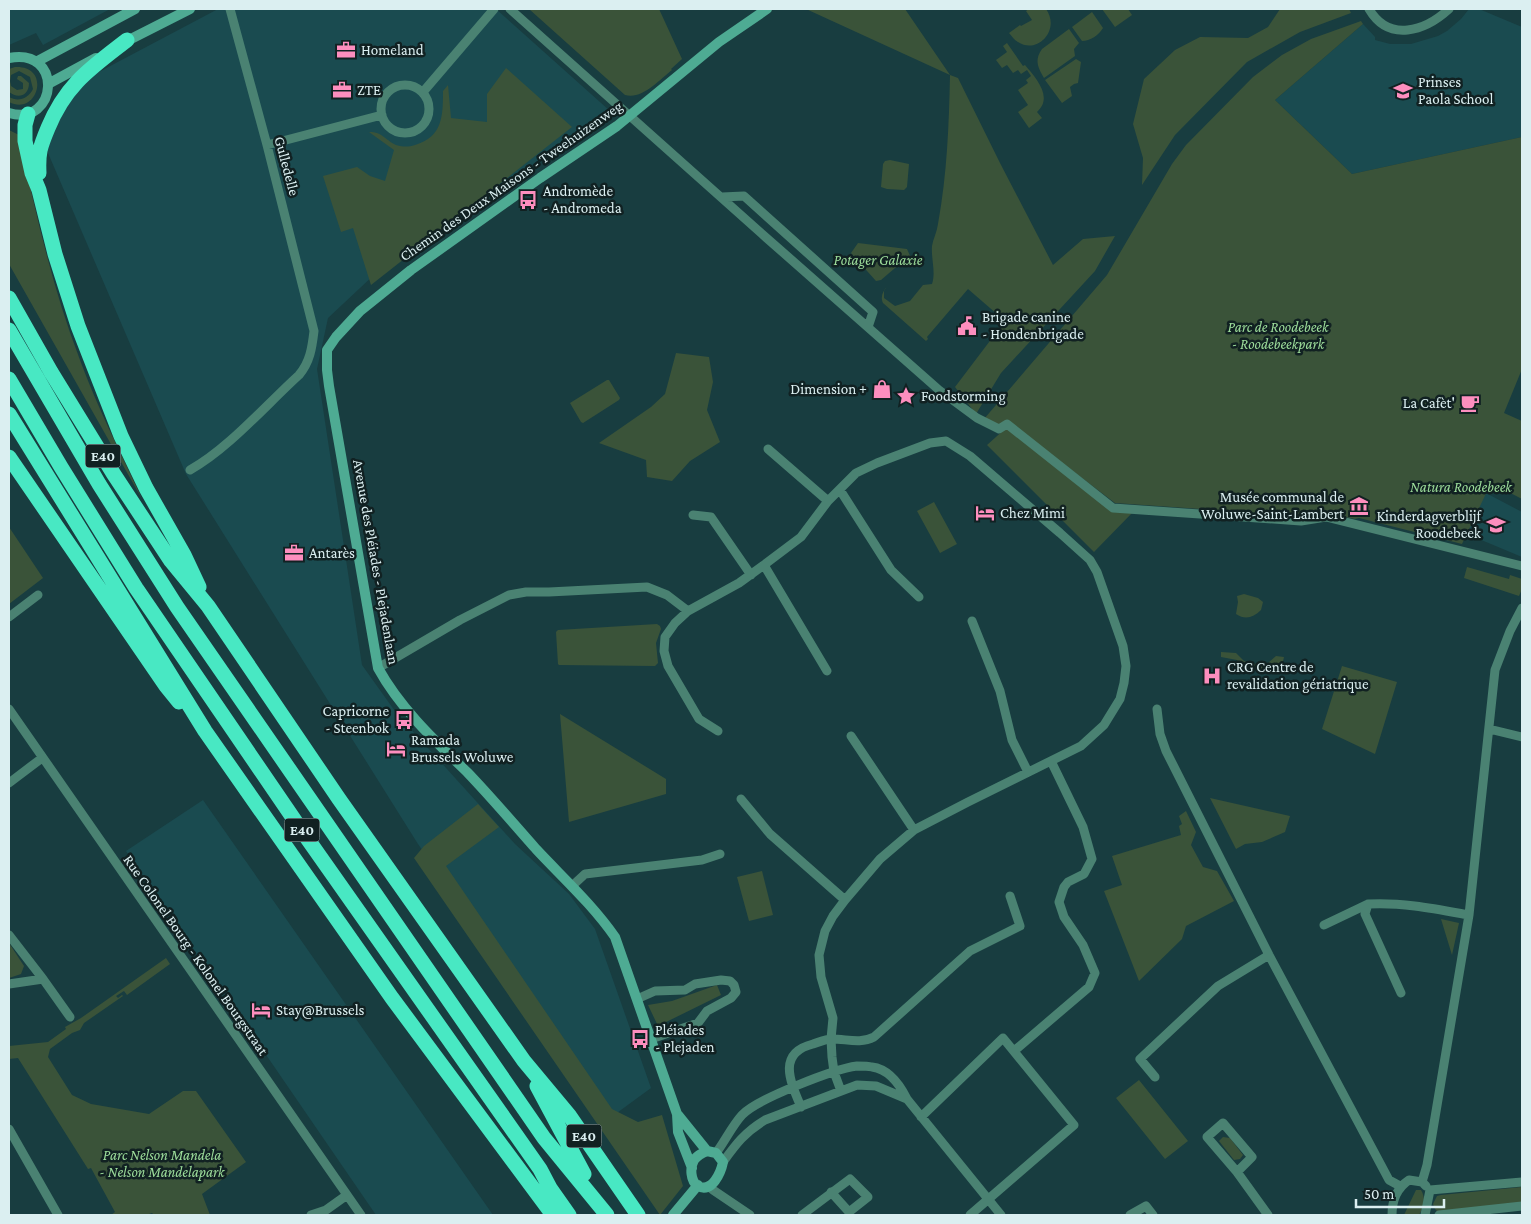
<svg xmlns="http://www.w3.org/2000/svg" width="1531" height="1224" viewBox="0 0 1531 1224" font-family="'Crimson Pro',serif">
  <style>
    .built { fill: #1a4b50 }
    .green { fill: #3a5339 }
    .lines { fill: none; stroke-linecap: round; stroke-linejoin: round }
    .street { stroke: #4a8272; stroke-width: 9 }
    .secondary { stroke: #4eab93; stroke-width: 10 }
    .highway { stroke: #48e8c3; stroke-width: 15 }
    .labels { text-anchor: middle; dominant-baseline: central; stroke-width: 5; stroke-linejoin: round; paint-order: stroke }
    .shield { fill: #112122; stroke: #9eb1b3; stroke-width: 1 }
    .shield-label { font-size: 14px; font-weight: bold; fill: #dbeff1 }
    .poi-label { font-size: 15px; fill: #dbeff1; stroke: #112122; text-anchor: start }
    .street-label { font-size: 15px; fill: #dbeff1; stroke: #112122 }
    .park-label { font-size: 15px; font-style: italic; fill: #9cdc9a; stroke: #112122 }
  </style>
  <rect width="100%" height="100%" fill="#183d40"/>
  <!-- built -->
  <path class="built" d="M9,9H110L43,45L36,33L9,45Z
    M218,9H496L610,111L376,273L328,318L317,369L362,665L397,714L515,844L569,894L595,929L651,1088L610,1118L418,844L186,474L45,146L80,82Z
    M1469,9H1479L1522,27V137L1352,174L1275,100L1363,24L1375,37V40L1390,44H1411L1438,36L1447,31L1461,19Z
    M1484,492L1522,512V557L1467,534Z
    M203,800L493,1215H376L126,851Z"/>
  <!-- green -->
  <path class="green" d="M529,9H659L682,59L671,69L672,70C659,80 642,100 625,95Z
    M806,9H905L950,75L958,78L1000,163L1053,265L1083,239L1115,236L1095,271L1001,373L976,414L955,387L1005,321L968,289L927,337L928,339L926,341L883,303C880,296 883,292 887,286L884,291V298L895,306L910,301L923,285L932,284C936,272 931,259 932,246C933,239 937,232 938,224C947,175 949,125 950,75Z
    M1029,9H1046C1061,30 1037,55 1018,42C1014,40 1012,36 1009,33L1020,25L1021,26L1032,20L1026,11Z
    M1102,9H1128L1132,15L1115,27Z
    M1280,9H1349L1351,13L1300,32L1247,62L1175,135L1142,185L1143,158L1133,124L1144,79L1175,50L1200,37L1248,38L1268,27Z
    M1092,12L1103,28C1099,35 1090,41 1082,41L1072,27Z
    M1361,21L1363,24L1275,100L1352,174L1522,137V369L1504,413L1522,421V499L1491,483L1462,544L1359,518L1355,519L1323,512L1301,516L1115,503L1008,422L998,426L984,419L1107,275L1172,164L1186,145L1253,77L1282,55L1311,39Z
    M1069,29L1079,43L1074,49L1075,56L1044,78C1038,68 1034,60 1042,49Z
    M1007,43L1023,66L1025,65C1035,77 1054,97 1037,112L1042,118L1029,128L1018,112L1028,105L1018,90L1028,83L1026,80L1031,76L1027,70L1021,74L1018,70L1013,73L1007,65L1002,68L996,60L1007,52L1003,46Z
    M1076,59L1081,62L1078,83L1074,84L1070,87L1072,96L1062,103L1045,80Z
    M15,67C52,65 38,117 9,102V97C18,102 28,99 33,89L30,77L19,71L11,75L10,81L11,86L17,90L23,89V83L17,79L18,76H21L29,83C29,96 18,99 9,92V69Z
    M506,68L572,127L371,285L353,228L341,232L323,176L357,167L370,176L385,181L394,150L369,132C383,132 385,140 396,145C404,147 408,147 415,145C443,137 443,115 443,91L448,85L451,118L487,122V94Z
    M9,130L19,135C35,211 52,287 80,360C97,407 121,453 142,499L9,264Z
    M890,160L909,164L907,187L904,190L887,189L881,187L883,164L885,161Z
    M858,243L907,249L912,260L895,268L881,280L876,281L851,253Z
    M676,353L709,357L713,382L707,410L720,442L690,461L672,481L647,477L646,460L599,443L651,407L665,394Z
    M607,380H609L620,398L619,400L583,423L581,422L570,403Z
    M1006,428L1114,512H1133L1094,552L987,445Z
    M934,502L957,544L940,553L917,511Z
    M9,527L43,578L9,604Z
    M1467,567L1509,579L1510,575L1522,579V589L1519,596L1464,578Z
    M1244,594L1258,598L1263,602L1261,610C1253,618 1245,620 1236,614L1238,602L1237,596Z
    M657,624L660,626L661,629L656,643L658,663L655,666L559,665L558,664L556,632L558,630Z
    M1221,652L1236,653L1244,661L1253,664L1268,663L1276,656L1284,657L1282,666L1275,672L1243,669L1237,660L1221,657Z
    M1342,666L1397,682L1375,754L1322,729Z
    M560,714L666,779V794L569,822Z
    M1210,798L1290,816L1285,832L1262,842L1245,844L1236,849Z
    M478,804L499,827L446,866L612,1109L638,1122L662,1115L683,1186L660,1215L414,858L424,846Z
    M1186,811L1196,832L1191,845L1203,867L1217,871L1234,901L1186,926L1182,939L1139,981L1104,891L1122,885L1112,856L1181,835L1179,826L1182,824L1179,816Z
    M762,871L773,915L749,921L737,877Z
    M1441,919L1459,923L1452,955Z
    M9,943L24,966L21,974L9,978Z
    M166,958L170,964L127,995L124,991L116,996L118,998L122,995L123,996L84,1023L80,1030L72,1033L50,1049L48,1057L72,1095L91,1104L149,1114L183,1091H196L246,1162L202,1194L210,1215H154L152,1213L146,1215H111L115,1212L91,1168L88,1169L18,1058L9,1059V1046L48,1042L66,1029L65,1027L81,1018Z
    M717,985L721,995L658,1026L648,1005L672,1001Z
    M1139,1080L1188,1141L1165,1159L1116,1098Z
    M1223,1137L1230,1138L1243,1155L1240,1159L1234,1160L1219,1141Z
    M1522,1187V1203L1438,1212L1435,1209L1433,1204L1437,1196L1441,1195Z
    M1416,1190H1421C1426,1198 1424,1207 1419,1215H1404Z"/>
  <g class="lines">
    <!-- street -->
    <path class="street" d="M510,9L761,233L939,390L977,418L999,429L1007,424L1113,508L1301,521L1326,517L1522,566
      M1369,9C1389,43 1425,31 1449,9
      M381 109a24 24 0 1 1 48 0a24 24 0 1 1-48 0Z
      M423,92L494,9
      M267,145L382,115
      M722,197L744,196L873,312L868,327
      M768,449L828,501
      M190,470C228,449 266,405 299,375C310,362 312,348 314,331L267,145L230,9
      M840,490L891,570L919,597
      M693,515L711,517L751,575
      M764,565L827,671
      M9,617L38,595
      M972,621L1000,691L1012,740L1028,772
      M378,668L460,620L509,595L526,592H549L647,587L667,595L688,611
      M9,709L361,1215
      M1157,709L1160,734L1166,751L1269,955L1389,1180L1400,1186
      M1489,729L1522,737
      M718,731L699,719L668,666L664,651L665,637L675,623L688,611L739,583L764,565L801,537L828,501L856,473L877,463L930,443L946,441L970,456L1060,533L1090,560L1097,572L1123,646L1126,666L1124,683L1120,699L1104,725L1081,746L968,802L914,830L880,859L845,900L833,916L825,931L819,955L821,977L833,1018L831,1039L832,1057L834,1072L841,1091
      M851,736L914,830
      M9,783L42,758
      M741,799L770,834L845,900
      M572,886L585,874L702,860L720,854
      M1324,925L1368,904
      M9,935L43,979
      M9,984L43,979L70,1017
      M1401,993L1365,914L1368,904C1402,902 1436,909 1469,915
      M637,999L655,991L685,990L695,984L721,980L730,981L734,985L736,992L731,998L707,1011L698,1023L651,1039
      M1014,1051L1089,987L1095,973L1083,945L1064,917L1059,902L1064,887L1068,882L1084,874L1092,859L1083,827L1051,761
      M1155,1077L1140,1059L1218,986L1269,955
      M801,1107C790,1081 777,1053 813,1044C819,1042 826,1039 832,1039C847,1039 860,1044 874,1037L970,951L1020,926L1010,896
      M921,1117L1003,1038L1074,1125L970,1215
      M9,1129L58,1215
      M716,1153C725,1141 732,1126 742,1115C757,1099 834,1069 857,1066C862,1066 868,1066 872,1067C889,1069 900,1085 907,1099L1001,1215
      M723,1162C736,1144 745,1132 765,1120L857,1085L876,1086L907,1099
      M1237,1172L1252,1157L1223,1123L1207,1137L1237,1172L1268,1215
      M1422,1182L1427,1165L1469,915L1495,670L1510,631L1522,608
      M708,1186L713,1190L750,1215
      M1430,1190L1522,1182
      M311,1215L326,1210L347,1195
      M802,1215L850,1179L868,1197L849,1212L831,1192
      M1130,1215L1146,1206L1153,1215
      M1392,1215C1392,1201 1397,1188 1409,1180L1422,1182L1426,1186
      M1425,1215L1430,1190
      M1439,1215L1522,1206"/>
    <!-- secondary -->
    <path class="secondary" d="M121,44L190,9
      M9,58C64,47 58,127 9,113
      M36,62L135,9
      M48,84L96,58
      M678,1115L707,1151
      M707,1151L716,1153L723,1162C721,1172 712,1194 698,1186C690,1181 690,1167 694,1160C697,1156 702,1153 707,1151Z
      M692,1168L678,1132L677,1114L615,937C592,904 563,878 536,849C513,823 491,797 467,772C434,740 400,708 378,668L329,386L327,370V350L336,337L360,311L411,270L540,178L617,126L719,42L767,9
      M673,1215L698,1185"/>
    <!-- highway -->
    <path class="highway" d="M28,114L25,125V141L32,173L39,190L55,254L78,326L121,436L146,488L184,555L199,587
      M39,173C38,153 40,147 48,128C66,84 91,68 127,40
      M9,298L51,372L113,473L171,561L208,606L339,799L524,1061L569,1115L638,1215
      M9,330L99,484L177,607L544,1138L607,1215
      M9,379L61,467L136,588L302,831L540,1169L550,1188L569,1215
      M9,414L205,731L392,998L553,1215
      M9,457L166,686L179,702
      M537,1086L584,1174"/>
  </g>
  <!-- icons -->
  <defs>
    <g id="office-bare" transform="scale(1.5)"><path d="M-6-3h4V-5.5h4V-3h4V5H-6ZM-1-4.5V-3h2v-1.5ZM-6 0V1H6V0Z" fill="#fd8ebe" stroke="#112122" stroke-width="2.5" paint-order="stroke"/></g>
    <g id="school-bare" transform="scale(1.5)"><path d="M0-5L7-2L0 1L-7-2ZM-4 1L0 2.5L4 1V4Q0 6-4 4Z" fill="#fd8ebe" stroke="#112122" stroke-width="2.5" paint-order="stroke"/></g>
    <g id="bus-bare" transform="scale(1.5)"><path d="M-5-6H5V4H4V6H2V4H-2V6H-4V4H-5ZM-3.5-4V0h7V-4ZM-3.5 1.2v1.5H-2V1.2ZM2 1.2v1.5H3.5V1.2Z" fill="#fd8ebe" stroke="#112122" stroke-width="2.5" paint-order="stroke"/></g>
    <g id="civic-bare" transform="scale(1.5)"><path d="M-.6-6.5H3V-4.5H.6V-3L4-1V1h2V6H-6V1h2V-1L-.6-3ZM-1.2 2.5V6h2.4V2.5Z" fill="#fd8ebe" stroke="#112122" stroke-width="2.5" paint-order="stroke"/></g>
    <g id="shop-bare" transform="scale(1.5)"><path d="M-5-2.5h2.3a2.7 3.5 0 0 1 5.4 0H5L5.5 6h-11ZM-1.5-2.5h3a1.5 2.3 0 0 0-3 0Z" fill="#fd8ebe" stroke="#112122" stroke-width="2.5" paint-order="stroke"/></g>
    <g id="sight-bare" transform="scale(1.5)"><path d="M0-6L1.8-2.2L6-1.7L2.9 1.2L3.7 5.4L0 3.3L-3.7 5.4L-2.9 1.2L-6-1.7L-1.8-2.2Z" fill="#fd8ebe" stroke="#112122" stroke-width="2.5" paint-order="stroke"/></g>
    <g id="cafe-bare" transform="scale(1.5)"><path d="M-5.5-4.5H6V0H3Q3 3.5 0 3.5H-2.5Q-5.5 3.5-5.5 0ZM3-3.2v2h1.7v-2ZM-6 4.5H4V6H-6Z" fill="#fd8ebe" stroke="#112122" stroke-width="2.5" paint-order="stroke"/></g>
    <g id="museum-bare" transform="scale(1.5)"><path d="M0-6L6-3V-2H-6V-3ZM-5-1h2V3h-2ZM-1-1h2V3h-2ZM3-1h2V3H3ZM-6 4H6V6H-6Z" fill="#fd8ebe" stroke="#112122" stroke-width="2.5" paint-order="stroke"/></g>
    <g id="hotel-bare" transform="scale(1.5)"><path d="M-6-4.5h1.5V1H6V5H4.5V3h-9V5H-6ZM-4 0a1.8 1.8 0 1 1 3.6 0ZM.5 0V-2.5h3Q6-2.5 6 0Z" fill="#fd8ebe" stroke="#112122" stroke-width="2.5" paint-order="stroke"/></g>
    <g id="hospital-bare" transform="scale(1.5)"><path d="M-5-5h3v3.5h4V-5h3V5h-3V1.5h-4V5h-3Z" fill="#fd8ebe" stroke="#112122" stroke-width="2.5" paint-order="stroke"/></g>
  </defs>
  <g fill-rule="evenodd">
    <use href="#office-bare" x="346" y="50"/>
    <use href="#office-bare" x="342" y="90"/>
    <use href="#school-bare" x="1403" y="91"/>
    <use href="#bus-bare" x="528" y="200"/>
    <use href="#civic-bare" x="967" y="326"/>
    <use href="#shop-bare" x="882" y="389"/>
    <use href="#sight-bare" x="906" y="396"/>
    <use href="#cafe-bare" x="1470" y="403"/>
    <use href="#museum-bare" x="1359" y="506"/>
    <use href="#hotel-bare" x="985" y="513"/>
    <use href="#school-bare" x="1496" y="525"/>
    <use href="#office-bare" x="294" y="553"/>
    <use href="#hospital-bare" x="1212" y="676"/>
    <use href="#bus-bare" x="404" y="720"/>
    <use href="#hotel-bare" x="396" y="749"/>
    <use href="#hotel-bare" x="261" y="1010"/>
    <use href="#bus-bare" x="640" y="1039"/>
  </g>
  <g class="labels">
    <!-- shield labels -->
    <g class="shield">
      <rect x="85.5" y="444.5" width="35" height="23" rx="4"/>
      <rect x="284.5" y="818.5" width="35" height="23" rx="4"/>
      <rect x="566.5" y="1124.5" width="35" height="23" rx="4"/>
    </g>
    <g class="shield-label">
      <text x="103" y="456">E40</text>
      <text x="302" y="830">E40</text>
      <text x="584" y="1136">E40</text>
    </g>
    <!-- poi labels -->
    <g class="poi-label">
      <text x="361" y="50">Homeland</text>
      <text x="1418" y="82">Prinses<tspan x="1418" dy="17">Paola School</tspan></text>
      <text x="357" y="90">ZTE</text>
      <text x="543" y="191">Andromède<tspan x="543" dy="17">- Andromeda</tspan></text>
      <text x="982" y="317">Brigade canine<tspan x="982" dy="17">- Hondenbrigade</tspan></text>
      <text x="867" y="389" text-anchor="end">Dimension +</text>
      <text x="921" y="396">Foodstorming</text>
      <text x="1455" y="403" text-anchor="end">La Cafèt'</text>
      <text x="1344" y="497" text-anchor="end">Musée communal de<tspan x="1344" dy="17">Woluwe-Saint-Lambert</tspan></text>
      <text x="1000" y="513">Chez Mimi</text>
      <text x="1481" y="516" text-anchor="end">Kinderdagverblijf<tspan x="1481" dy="17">Roodebeek</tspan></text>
      <text x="309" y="553">Antarès</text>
      <text x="1227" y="667">CRG Centre de<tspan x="1227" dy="17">revalidation gériatrique</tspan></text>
      <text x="389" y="711" text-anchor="end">Capricorne<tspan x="389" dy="17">- Steenbok</tspan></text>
      <text x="411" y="740">Ramada<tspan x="411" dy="17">Brussels Woluwe</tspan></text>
      <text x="276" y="1010">Stay@Brussels</text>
      <text x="655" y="1030">Pléiades<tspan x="655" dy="17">- Plejaden</tspan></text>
    </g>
    <!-- street labels -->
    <g class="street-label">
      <text transform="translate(287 166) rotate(75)">Gulledelle</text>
      <text transform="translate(511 181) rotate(-35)">Chemin des Deux Maisons - Tweehuizenweg</text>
      <text transform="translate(376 562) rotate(80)">Avenue des Pléiades - Plejadenlaan</text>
      <text transform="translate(196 955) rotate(55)">Rue Colonel Bourg - Kolonel Bourgstraat</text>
    </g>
    <!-- park labels -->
    <g class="park-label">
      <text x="878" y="260">Potager Galaxie</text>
      <text x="1278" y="327">Parc de Roodebeek<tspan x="1278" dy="17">- Roodebeekpark</tspan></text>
      <text x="1461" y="487">Natura Roodebeek</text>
      <text x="162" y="1155">Parc Nelson Mandela<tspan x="162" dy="17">- Nelson Mandelapark</tspan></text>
    </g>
  </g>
  <!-- border -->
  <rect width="1531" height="1224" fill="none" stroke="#dbeff1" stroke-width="20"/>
  <!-- scale -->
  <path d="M1356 1199v8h88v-8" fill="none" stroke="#dbeff1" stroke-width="2.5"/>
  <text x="1364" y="1199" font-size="15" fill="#dbeff1" stroke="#112122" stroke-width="4" paint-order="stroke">50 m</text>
</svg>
